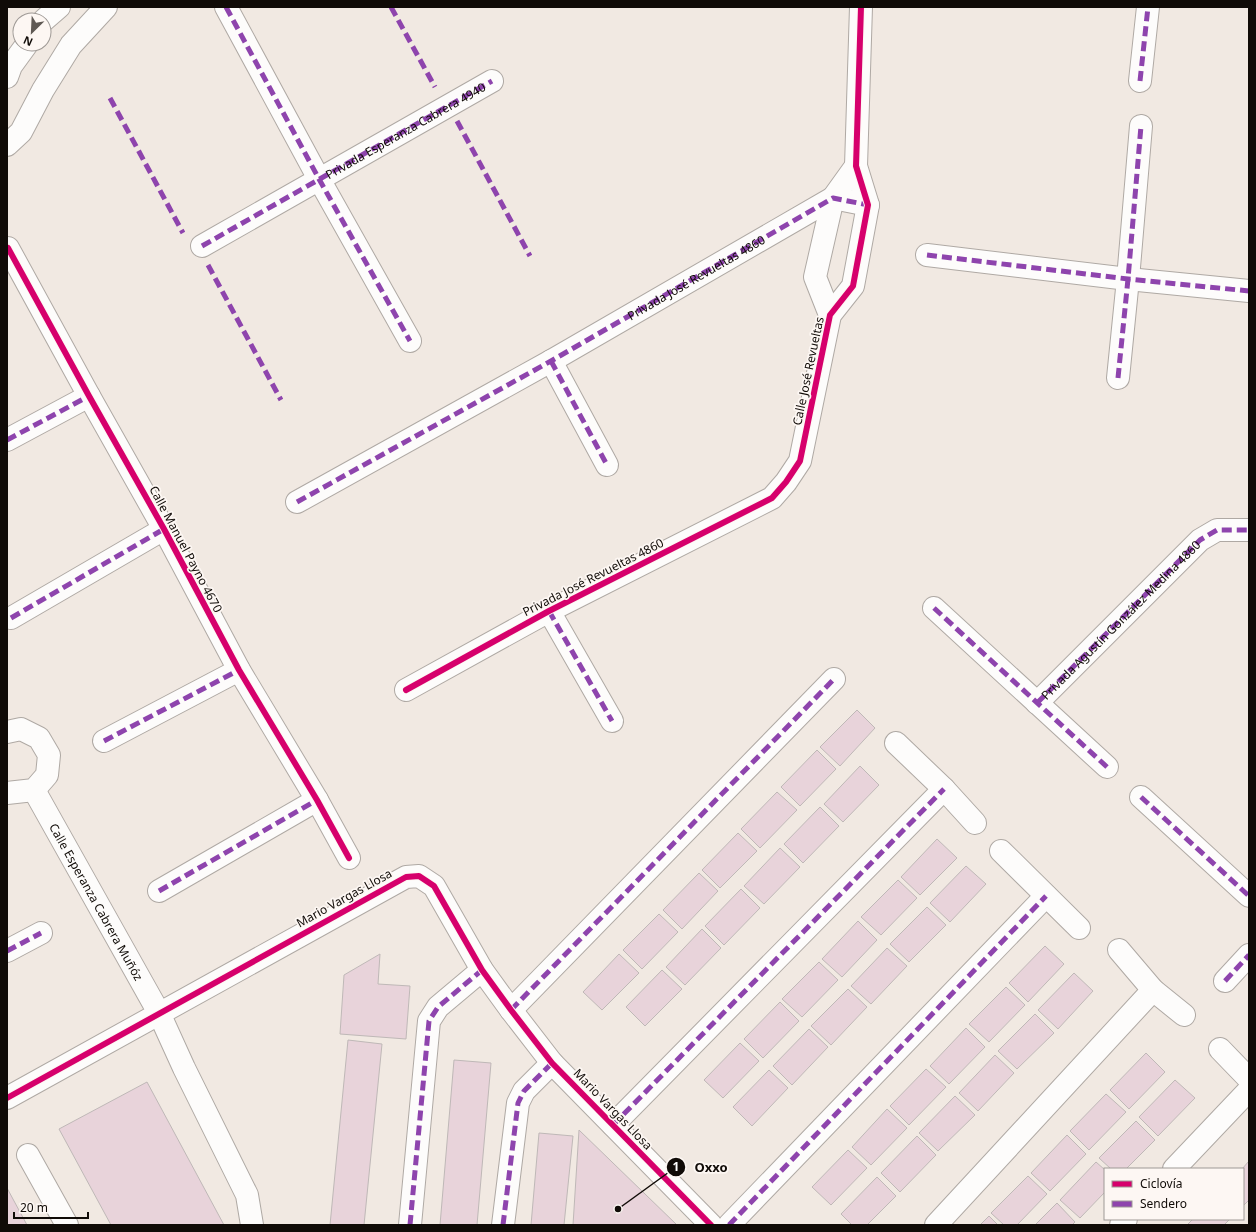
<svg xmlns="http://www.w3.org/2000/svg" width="1256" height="1232" viewBox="0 0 1256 1232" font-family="'Noto Sans',sans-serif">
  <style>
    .building { fill: #e8d3da; stroke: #bfb8b7 }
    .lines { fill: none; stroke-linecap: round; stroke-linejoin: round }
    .minor-casing { stroke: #afa9a4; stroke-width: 24 }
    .minor { stroke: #fdfcfb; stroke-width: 22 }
    .quiet { stroke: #8e44ad; stroke-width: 5; stroke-dasharray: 10 5; stroke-linecap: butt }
    .cycleway-casing { stroke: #fdf7f3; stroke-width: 8 }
    .cycleway { stroke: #d6006c; stroke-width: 6 }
    .labels { text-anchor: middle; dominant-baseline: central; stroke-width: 3.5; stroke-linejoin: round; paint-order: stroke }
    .street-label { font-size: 12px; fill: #100b07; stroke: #fdf7f3 }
    .leader { fill: none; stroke: #100b07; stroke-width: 1.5 }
    .callout-dot { fill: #100b07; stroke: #fdf7f3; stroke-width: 1.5 }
    .mark-label { font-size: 12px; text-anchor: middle; font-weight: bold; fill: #fff }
    .callout-label { font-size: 13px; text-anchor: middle; font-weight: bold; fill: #100b07; stroke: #fdf7f3; stroke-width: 3.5; stroke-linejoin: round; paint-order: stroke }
  </style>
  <rect width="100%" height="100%" fill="#f1e9e2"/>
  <!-- building -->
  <path class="building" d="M857,710L875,728L840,766L820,747Z
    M817,750L836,769L800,806L781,787Z
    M860,766L879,785L843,822L824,804Z
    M777,792L797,810L760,848L741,829Z
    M820,807L839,826L803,863L784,844Z
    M738,833L757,851L720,888L702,870Z
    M937,839L957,858L920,895L901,877Z
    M780,848L800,867L764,904L744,886Z
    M966,866L986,884L950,922L930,903Z
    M699,873L718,891L682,929L663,910Z
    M898,880L917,898L881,935L861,917Z
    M741,889L760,908L724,945L705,926Z
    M927,907L946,925L909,962L890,944Z
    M659,914L678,932L642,969L623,950Z
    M858,921L877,940L842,977L822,959Z
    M702,929L721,948L685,985L666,967Z
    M1045,946L1064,964L1028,1002L1009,983Z
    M887,948L907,966L871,1004L851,986Z
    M380,954L378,984L410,986L406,1039L340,1034L344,975Z
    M619,954L639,973L602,1010L583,992Z
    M819,962L838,980L802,1017L782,999Z
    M662,970L682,989L645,1026L626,1007Z
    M1074,973L1093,991L1058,1029L1038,1010Z
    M1006,987L1025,1005L989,1042L969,1024Z
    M848,989L867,1007L831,1045L811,1026Z
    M780,1002L799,1021L763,1058L744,1039Z
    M1035,1014L1054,1033L1017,1069L998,1051Z
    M966,1028L985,1047L949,1084L930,1066Z
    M809,1029L828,1047L792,1085L773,1066Z
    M348,1040L382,1044L364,1225H330Z
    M740,1043L759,1061L723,1098L704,1080Z
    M1146,1053L1165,1072L1129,1109L1110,1090Z
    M995,1055L1014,1073L978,1111L959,1093Z
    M454,1060L491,1063L477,1225H440Z
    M926,1069L946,1087L909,1125L890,1106Z
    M769,1070L788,1088L752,1126L733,1107Z
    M1175,1080L1195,1098L1158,1136L1139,1117Z
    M147,1082L224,1225H111L59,1129Z
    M1106,1094L1126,1112L1089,1150L1070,1131Z
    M955,1096L975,1115L938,1151L919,1133Z
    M887,1109L907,1128L871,1165L852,1147Z
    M1136,1121L1155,1140L1126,1169H1111L1099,1158Z
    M579,1130L677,1225H573Z
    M539,1133L573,1136L564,1225H531Z
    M1067,1135L1086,1154L1050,1191L1031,1173Z
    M917,1136L936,1155L900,1192L881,1173Z
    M848,1150L867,1168L831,1205L812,1187Z
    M1249,1161V1200L1243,1206V1169H1242Z
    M1096,1162L1105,1170V1192L1080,1218L1060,1200Z
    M1028,1176L1047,1194L1017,1225H1004L991,1213Z
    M877,1177L896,1196L867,1225H852L841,1214Z
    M7,1188L27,1225H7Z
    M1057,1203L1075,1222L1072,1225H1035Z
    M989,1216L998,1225H980Z
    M1193,1219H1230L1224,1225H1187Z"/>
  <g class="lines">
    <!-- minor casing -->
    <g class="minor-casing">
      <g id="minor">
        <path d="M226,7L319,179L410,341"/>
        <path d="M44,20L59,7"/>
        <path d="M7,77L11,66L27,44"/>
        <path d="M1140,81L1148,7"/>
        <path d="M7,145L21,132L43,90L71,45L106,7"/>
        <path d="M202,246L492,81"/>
        <path d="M8,248L89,396L164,529L239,670L317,800L349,858"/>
        <path d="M927,255L1128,279L1249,291"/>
        <path d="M830,315L815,277L833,198L856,166"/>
        <path d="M551,361L607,465"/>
        <path d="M1118,378L1128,279L1141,126"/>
        <path d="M7,440L89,396"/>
        <path id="s1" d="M297,502L551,361L833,198L868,205"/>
        <path d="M934,608L1107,767"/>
        <path d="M549,611L612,721"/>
        <path d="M11,618L164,529"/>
        <path d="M406,690L549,611L772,498L786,482L800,461L830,315L853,286L868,205L856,166L861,7"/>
        <path id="s2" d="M1037,703L1200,540L1217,530H1249"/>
        <path d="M7,732L21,729L39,738L49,755L47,775L34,790L7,793"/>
        <path d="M104,741L239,670"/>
        <path d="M896,743L944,789L975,823"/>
        <path id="s3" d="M34,790L159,1013L184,1068L247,1195L252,1225"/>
        <path d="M1141,797L1249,896"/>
        <path d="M1001,851L1079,928"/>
        <path d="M159,891L317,800"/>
        <path d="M1119,950L1153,990L1184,1015"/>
        <path d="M7,951L41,933"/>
        <path d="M1225,981L1249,955"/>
        <path d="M511,1010L834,679"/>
        <path d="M1220,1049L1249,1079"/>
        <path d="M7,1098L406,877L419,876L434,886L482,970L511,1010L552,1063L711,1225"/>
        <path d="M613,1125L944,789"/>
        <path d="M28,1155L67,1225"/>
        <path d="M1174,1169L1249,1090"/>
        <path d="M410,1225L429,1021L438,1007L482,970"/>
        <path d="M503,1225L518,1103L524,1091L552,1063"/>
        <path d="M729,1225L1046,896"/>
        <path d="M936,1225L1153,990"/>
        <path d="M1121,1225L1126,1219"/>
      </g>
    </g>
    <!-- minor -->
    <use href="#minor" class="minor"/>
    <!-- quiet -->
    <g class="quiet">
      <path d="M226,7L319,179L410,341"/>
      <path d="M391,7L435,87"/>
      <path d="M1140,81L1148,7"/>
      <path d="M110,98L183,233"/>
      <path d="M457,121L530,256"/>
      <path id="s4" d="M202,246L492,81"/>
      <path d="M927,255L1128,279L1249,291"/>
      <path d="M208,265L281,400"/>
      <path d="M551,361L607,465"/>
      <path d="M1118,378L1128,279L1141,126"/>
      <path d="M7,440L89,396"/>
      <path d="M297,502L551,361L833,198L868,205"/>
      <path d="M934,608L1107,767"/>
      <path d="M549,611L612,721"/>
      <path d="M11,618L164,529"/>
      <path d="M1037,703L1200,540L1217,530H1249"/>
      <path d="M104,741L239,670"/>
      <path d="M1141,797L1249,896"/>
      <path d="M159,891L317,800"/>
      <path d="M7,951L41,933"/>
      <path d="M1225,981L1249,955"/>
      <path d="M511,1010L834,679"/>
      <path d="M613,1125L944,789"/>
      <path d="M410,1225L429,1021L438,1007L482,970"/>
      <path d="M503,1225L518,1103L524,1091L552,1063"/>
      <path d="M729,1225L1046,896"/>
    </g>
    <!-- cycleway casing -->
    <g class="cycleway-casing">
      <path id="cycleway" d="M8,248L89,396L164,529L239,670L317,800L349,858
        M406,690L549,611L772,498L786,482L800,461L830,315L853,286L868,205L856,166L861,7
        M7,1098L406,877L419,876L434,886L482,970L511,1010L552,1063L711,1225"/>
    </g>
    <!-- cycleway -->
    <use href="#cycleway" class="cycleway"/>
  </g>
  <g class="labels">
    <!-- street labels -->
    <g class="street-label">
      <text stroke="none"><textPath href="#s4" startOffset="234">Privada Esperanza Cabrera 4940</textPath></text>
      <text stroke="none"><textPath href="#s1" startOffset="458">Privada José Revueltas 4860</textPath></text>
      <text transform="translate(808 371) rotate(-78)">Calle José Revueltas</text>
      <text transform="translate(186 549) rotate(62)">Calle Manuel Payno 4670</text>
      <text transform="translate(593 577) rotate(-27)">Privada José Revueltas 4860</text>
      <text stroke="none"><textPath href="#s2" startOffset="118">Privada Agustín González Medina 4860</textPath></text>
      <text transform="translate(344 898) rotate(-29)">Mario Vargas Llosa</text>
      <text stroke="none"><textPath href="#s3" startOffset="128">Calle Esperanza Cabrera Muñóz</textPath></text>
      <text transform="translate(613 1109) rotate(46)">Mario Vargas Llosa</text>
    </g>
  </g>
  <!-- callouts -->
  <path class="leader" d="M618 1209L676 1167"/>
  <g class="callout-dot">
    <circle cx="618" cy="1209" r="4"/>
    <circle cx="676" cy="1167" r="10"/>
  </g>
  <g class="mark-label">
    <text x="676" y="1171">1</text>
  </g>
  <g class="callout-label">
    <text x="711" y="1172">Oxxo</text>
  </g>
  <!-- border -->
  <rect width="1256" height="1232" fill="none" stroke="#100b07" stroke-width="16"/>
  <!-- legend -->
  <rect x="1104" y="1168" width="140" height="52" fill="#fdf7f3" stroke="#9e9995"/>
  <rect x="1112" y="1181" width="20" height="6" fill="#d6006c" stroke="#9e9995"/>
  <text x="1140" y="1188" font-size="12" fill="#100b07">Ciclovía</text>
  <rect x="1112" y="1201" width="20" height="6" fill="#8e44ad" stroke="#9e9995"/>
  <text x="1140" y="1208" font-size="12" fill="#100b07">Sendero</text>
  <!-- north arrow -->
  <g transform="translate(32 32) rotate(204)"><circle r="19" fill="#fdf7f3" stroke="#9e9995"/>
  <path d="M0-3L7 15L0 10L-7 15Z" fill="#5f5954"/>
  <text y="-6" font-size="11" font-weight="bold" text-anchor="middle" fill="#100b07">N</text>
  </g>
  <!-- scale -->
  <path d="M14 1212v6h74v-6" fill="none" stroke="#100b07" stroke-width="2"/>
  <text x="20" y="1212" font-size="12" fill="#100b07" stroke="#fdf7f3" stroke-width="3" paint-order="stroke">20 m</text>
</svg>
